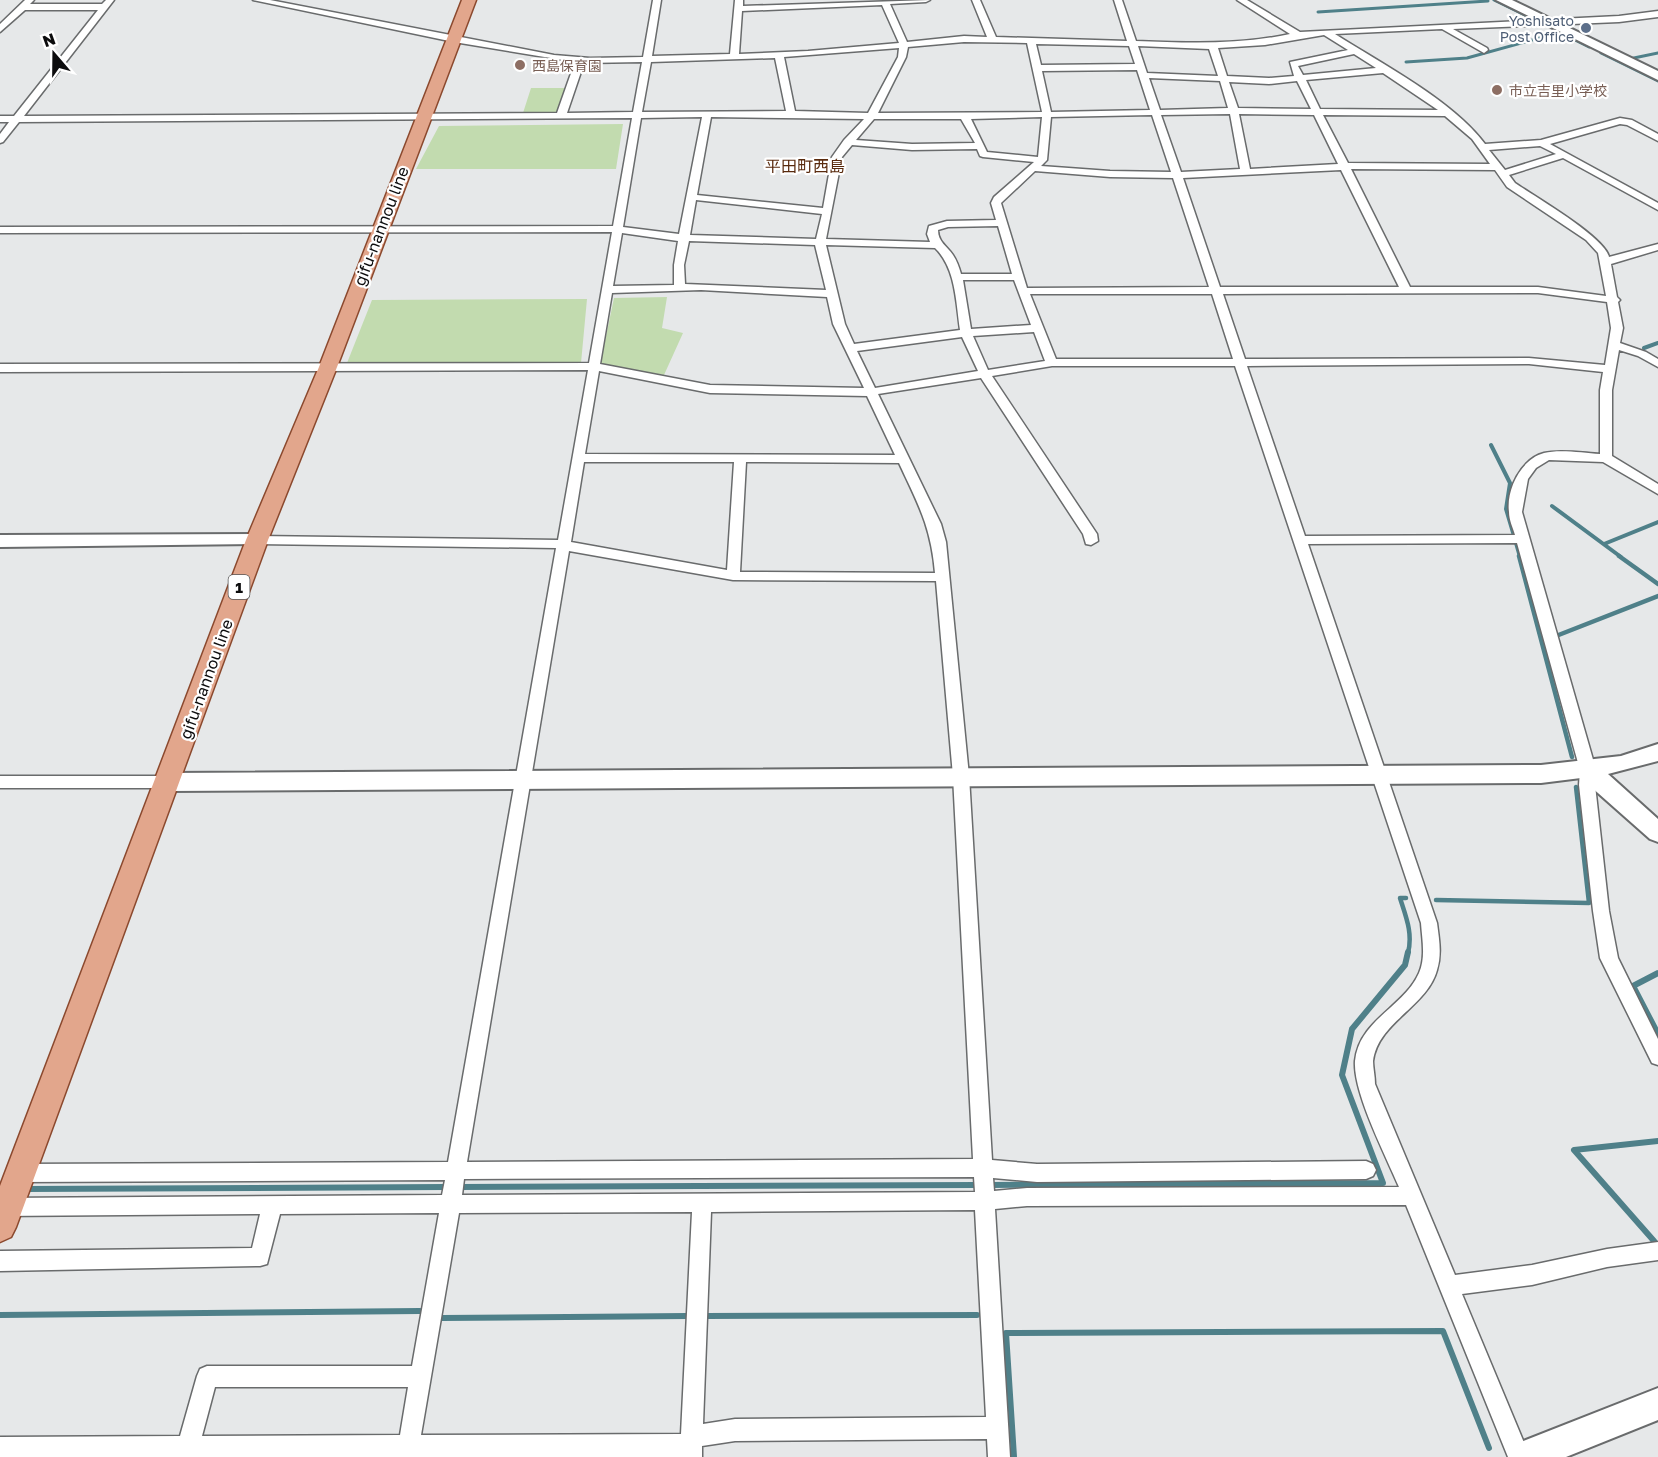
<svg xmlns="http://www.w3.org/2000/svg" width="1658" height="1457" viewBox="0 0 1658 1457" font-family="'Golos Text','Noto Sans JP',sans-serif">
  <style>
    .green { fill: #c2dbaf }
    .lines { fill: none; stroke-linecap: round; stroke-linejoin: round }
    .stream-far3 { stroke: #4f8089; stroke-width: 3 }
    .stream-far2 { stroke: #4f8089; stroke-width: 4 }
    .stream-far1 { stroke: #4f8089; stroke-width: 4.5 }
    .stream { stroke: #4f8089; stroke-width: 6 }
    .street-casing { stroke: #696b6c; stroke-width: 3 }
    .secondary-casing { stroke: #696b6c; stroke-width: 4 }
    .primary-casing { stroke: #8b492e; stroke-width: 3 }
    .street { fill: #fff; fill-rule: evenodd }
    .secondary { fill: #fff; fill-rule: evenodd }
    .primary { fill: #e2a68c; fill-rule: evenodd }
    .service-dot { fill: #5c6f8a; stroke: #fff; stroke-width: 2 }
    .education-dot { fill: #8d6e63; stroke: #fff; stroke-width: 2 }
    .labels { text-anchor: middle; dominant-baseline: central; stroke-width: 4.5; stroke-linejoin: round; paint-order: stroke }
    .far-service-label { font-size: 14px; fill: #4e5e75; stroke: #fff; text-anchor: end }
    .far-education-label { font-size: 14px; fill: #785e54; stroke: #fff; text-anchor: start }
    .shield { fill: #fff; stroke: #555556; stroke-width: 1.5 }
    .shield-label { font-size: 15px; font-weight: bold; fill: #0c0c0d }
    .far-quarter-label { font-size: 16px; fill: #592a0d; stroke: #fff }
    .street-label { font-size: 16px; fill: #0c0c0d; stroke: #fff }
  </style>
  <rect width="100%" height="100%" fill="#e6e8e9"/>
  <!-- green -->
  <path class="green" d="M531,88H568L559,113H523Z
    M623,124L616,169H416L439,126Z
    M667,297L662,328L683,333L664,375L600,365L614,298Z
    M587,299L581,363H347L372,300Z"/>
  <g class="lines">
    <!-- stream-far3 -->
    <path class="stream-far3" d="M1494,0L1527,16
      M1318,12L1488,1
      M1559,32L1589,47
      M1601,53L1658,81
      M1629,59L1658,53
      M1406,62L1467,58L1554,34"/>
    <!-- stream-far2 -->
    <path class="stream-far2" d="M1644,348L1658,343
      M1491,445L1510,483L1506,509L1514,536
      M1552,506L1621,557
      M1516,543L1520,557
      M1604,544L1658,522"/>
    <!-- stream-far1 -->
    <path class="stream-far1" d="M1519,556L1572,757
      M1619,556L1658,584
      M1556,636L1658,596
      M1406,898H1400C1406,917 1413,933 1408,953
      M1436,900L1589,903L1576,787"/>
    <!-- stream -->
    <path class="stream" d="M1658,973L1633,986L1658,1034
      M990,1185L1383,1183L1342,1075L1352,1029L1405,965L1408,952
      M459,1187L978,1185
      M24,1189L447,1187
      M1654,1241L1574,1150L1658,1141
      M0,1315L420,1311
      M707,1316L977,1315
      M442,1318L687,1316
      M1014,1457L1006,1333L1443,1331L1489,1448"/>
    <!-- street casing -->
    <g class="street-casing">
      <path id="street" d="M25,0H34L30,4H102L106,0H114L24,116L557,113L575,62L454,42L253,0H270L554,55L590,58L643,57L653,0H661L652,56L730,54L735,0H743V6L930,0L926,2L890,4L907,42L964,36L987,37L972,0H980L996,37L1127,41L1114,0H1122L1136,41C1188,43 1239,45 1290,34L1237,0H1247L1300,32L1619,16L1658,11V17L1619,22L1453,29L1487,48L1488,50L1484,53L1442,29L1335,34C1382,64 1452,100 1485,144L1541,140L1620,118L1632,120L1658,134V141L1627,125L1620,124L1550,144L1658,203V210L1563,158L1509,175L1515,183C1534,196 1605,237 1609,257L1658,244V250L1611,264L1617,297L1620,300L1618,302L1623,328L1620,343L1646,352L1658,359V367L1638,356L1619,350L1612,390V456L1658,484V494L1603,462L1549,460L1536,468L1528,479L1522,512L1596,770L1595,785L1609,911L1618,958L1658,1039V1065L1652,1063L1600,958L1593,911L1579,785L1580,770L1517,543L1308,544L1437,923C1439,939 1442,954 1437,970C1427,1007 1378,1022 1373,1061C1373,1068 1375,1076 1375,1084L1455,1275L1532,1265L1607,1249L1658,1242V1260L1607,1267L1532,1285L1462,1294L1530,1457H1508L1406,1205L1027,1206L995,1209L1010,1457H988L987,1439L735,1441L702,1446V1457H0V1437L180,1436L197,1376L200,1369L207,1366H412L439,1213L280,1214L267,1264L260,1266L0,1271V1251L252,1248L260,1214L0,1216V1198L442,1195L445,1180L20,1182L13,1179L10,1173L13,1167L20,1164L448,1162L556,548L257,544L250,540L257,536L558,540L588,370L0,372V364L589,363L612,232L0,233V227L613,226L632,118L19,122L3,142L0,143V134L9,122H0V116H14L98,10H25L0,32V24ZM882,5L899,43L808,51L739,54L742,11ZM1324,35L1348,50L1290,62L1294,76L1269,78L1227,76L1218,48L1265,45ZM964,42L1027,43L1042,112L878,113L906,57L908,47ZM1036,44L1129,46L1135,64L1041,65ZM1138,46L1209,49L1218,76L1147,73ZM899,48L898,57L868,113L795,111L784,57ZM1354,54L1376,68L1303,75L1298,66ZM775,58L786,111L642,112L651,62ZM642,62L633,112L567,113L584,63ZM1137,70L1150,110L1051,112L1042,71ZM1383,73L1438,110L1320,109L1306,80ZM1149,78L1220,81L1228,108L1160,110ZM1297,81L1311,109L1238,108L1229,82L1269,84ZM1230,114L1240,169L1181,172L1161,115ZM1239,114L1314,115L1338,164L1250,169ZM1152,115L1171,172L1110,171L1041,166L1047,160L1051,117ZM1323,115L1445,116L1472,139L1490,164L1348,163ZM702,117L679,234L623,227L641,118ZM711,117L864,119L844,140L832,157L823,208L697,195ZM1042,117L1038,157L987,152L971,119ZM874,119H961L975,143L912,144L856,140ZM852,145L912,150L977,149L980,156L983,157L1034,162L994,197L991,203L996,220L947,221L929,226L927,234L930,242L826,239L842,157ZM1540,146L1556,154L1505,170L1489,150ZM1351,169L1495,170L1507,187L1586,240L1598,253L1606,296L1538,287H1410ZM1341,170L1399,287H1220L1183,178ZM1035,171L1110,177L1173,178L1209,287L1027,288L1001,203ZM696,200L822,214L816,239L690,235ZM998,226L1012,274H961C959,267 957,261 953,255C947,246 938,242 938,230L948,227ZM622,233L678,241L674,265V285L613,286ZM689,241L815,245L826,290L685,284L684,265ZM826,245L935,248C956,268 956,303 960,330L854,344L845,324ZM963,280H1014L1031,325L971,329ZM701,290L827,297L833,324L864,388L710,385L600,364L612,293ZM1538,293L1607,302L1611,328L1605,365L1529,358L1245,359L1223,294ZM1030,294H1212L1233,359H1056ZM1034,332L1045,361L988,370L973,336ZM962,337L978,371L875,388L857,351ZM1529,364L1603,372L1600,390V454C1583,453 1560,449 1544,453C1521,459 1506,490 1509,512C1509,520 1513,528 1515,535L1305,536L1247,366ZM1052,366H1235L1421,923C1422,939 1426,957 1419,973C1404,1007 1359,1020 1355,1061C1353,1093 1386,1156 1399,1187L1027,1188L994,1191L993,1178L1037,1182L1366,1179L1373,1176L1376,1170L1373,1164L1366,1161L1037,1164L992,1160L969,776L946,542L941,524L878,394L981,378L1083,534L1086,544L1091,545L1098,541L1097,534L992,376ZM599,371L710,393L867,396L895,455L585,454ZM584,462H734L727,570L571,542ZM746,462L899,463C918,504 931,526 935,573L740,572ZM569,551L733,580L936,581L953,776L973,1159L467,1162ZM974,1177L975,1192L462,1195L464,1179ZM975,1210L986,1417L735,1419L703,1424L711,1212ZM692,1212L681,1434L421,1435L459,1213ZM215,1387H408L400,1435L202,1436Z
        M0,776H168L173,778L176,782L173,786L168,788H0Z"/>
    </g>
    <!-- secondary casing -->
    <g class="secondary-casing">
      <path id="secondary" d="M1496,0H1512L1658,71V80Z
        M257,534L264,536L267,540L264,544L0,547V535Z
        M1658,744V761L1608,774L1658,819V842L1650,839L1581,778L1541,783L168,791L160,788L156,782L160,776L168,773L1541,765L1621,756Z
        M1658,1388V1420L1566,1457H1509L1513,1445Z"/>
    </g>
    <!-- primary casing -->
    <g class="primary-casing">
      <path id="primary" d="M462,0H476L337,367L268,540L16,1227L11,1237L0,1242V1186L246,540L319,367Z"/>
    </g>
    <!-- street -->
    <use href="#street" class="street"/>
    <!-- secondary -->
    <use href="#secondary" class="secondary"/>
    <!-- primary -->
    <use href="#primary" class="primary"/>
  </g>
  <!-- markers -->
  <circle class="service-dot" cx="1586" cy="28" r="6"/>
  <g class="education-dot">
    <circle cx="520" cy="65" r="6"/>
    <circle cx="1497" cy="90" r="6"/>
  </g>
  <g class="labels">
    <!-- far-service labels -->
    <g class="far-service-label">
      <text x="1574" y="20">Yoshisato<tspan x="1574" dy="16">Post Office</tspan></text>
    </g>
    <!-- far-education labels -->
    <g class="far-education-label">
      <text x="532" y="65">西島保育園</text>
      <text x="1509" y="90">市立吉里小学校</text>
    </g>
    <!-- shield labels -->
    <rect class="shield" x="228.5" y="575" width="21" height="24" rx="4.5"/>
    <g class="shield-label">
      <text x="239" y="587">1</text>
    </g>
    <!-- far-quarter labels -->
    <g class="far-quarter-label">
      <text x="805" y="166">平田町西島</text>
    </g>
    <!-- street labels -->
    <g class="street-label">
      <text transform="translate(381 226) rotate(-69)">gifu-nannou line</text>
      <text transform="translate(206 679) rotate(-70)">gifu-nannou line</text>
    </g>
  </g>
  <!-- north arrow -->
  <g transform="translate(54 54) rotate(340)" stroke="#ffffff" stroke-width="4.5" paint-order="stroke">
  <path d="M0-4.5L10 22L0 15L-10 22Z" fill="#0c0c0d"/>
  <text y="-9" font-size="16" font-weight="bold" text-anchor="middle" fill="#0c0c0d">N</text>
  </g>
</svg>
